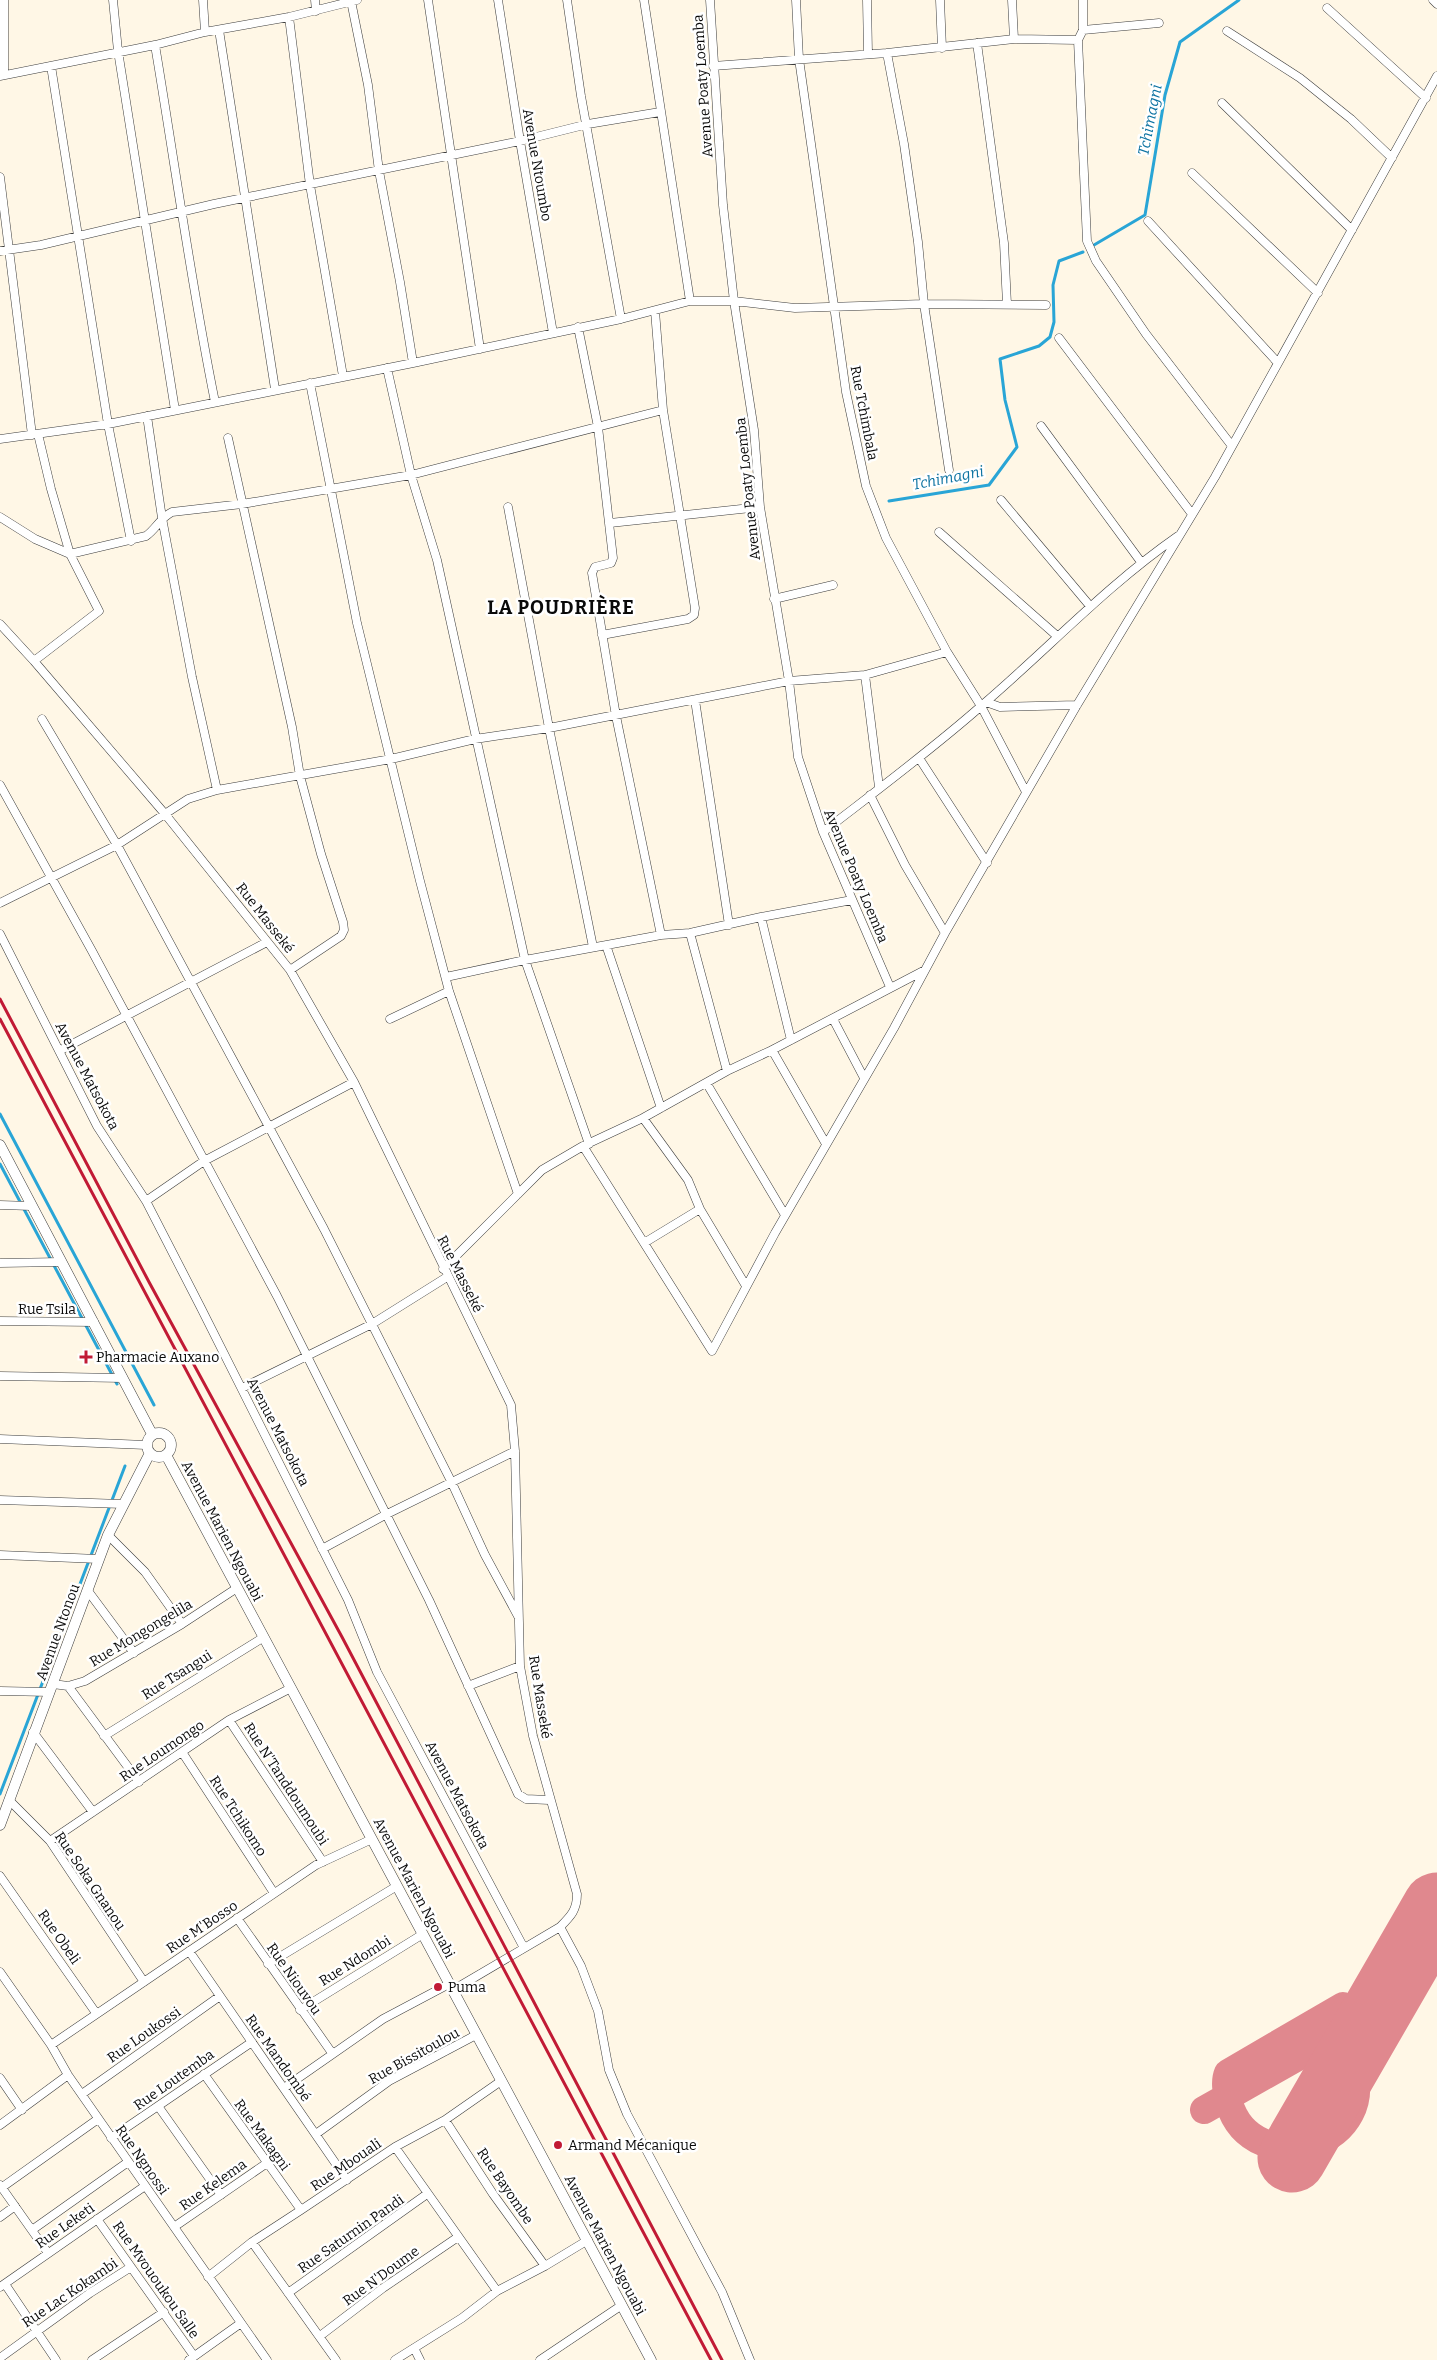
<svg xmlns="http://www.w3.org/2000/svg" width="1437" height="2360" viewBox="0 0 1437 2360" font-family="Bitter,serif">
  <style>
    .lines { fill: none; stroke-linecap: round; stroke-linejoin: round }
    .stream { stroke: #29a5d6; stroke-width: 3 }
    .taxiway { stroke: #e0888e; stroke-width: 28 }
    .runway { stroke: #e0888e; stroke-width: 69 }
    .minor-casing { stroke: #3c3c3c; stroke-width: 9 }
    .tertiary-casing { stroke: #3c3c3c; stroke-width: 11 }
    .minor { stroke: #fff; stroke-width: 8 }
    .tertiary { stroke: #fff; stroke-width: 10 }
    .rail { stroke: #c11a35; stroke-width: 3 }
    .poi-dot { fill: #c11a35; stroke: #fff; stroke-width: 2 }
    .labels { text-anchor: middle; dominant-baseline: central; stroke-width: 5; stroke-linejoin: round; paint-order: stroke }
    .street-label { font-size: 14px; fill: #090909; stroke: #fff }
    .poi-label { font-size: 14px; fill: #090909; stroke: #fff; text-anchor: start }
    .water-label { font-size: 15px; font-style: italic; fill: #0c72a1; stroke: #fff }
    .district-label { font-size: 19px; font-weight: bold; letter-spacing: 1px; fill: #090909; stroke: #fff }
  </style>
  <rect width="100%" height="100%" fill="#fff7e6"/>
  <g class="lines">
    <!-- stream -->
    <path class="stream" d="M1094,245L1145,215L1165,95L1180,42L1239,0
      M889,501L989,485L1017,447L1005,400L1000,359L1039,346L1050,337L1054,322L1053,285L1059,261L1083,252
      M0,1114L154,1405
      M0,1164L117,1384
      M0,1794L125,1466"/>
    <!-- taxiway -->
    <path class="taxiway" d="M1343,2006L1228,2073C1224,2082 1227,2094 1229,2103C1253,2184 1388,2145 1349,2059
      M1204,2110L1363,2020L1374,2012L1385,1997"/>
    <!-- runway -->
    <path class="runway" d="M1292,2158L1437,1907"/>
    <!-- minor casing -->
    <g class="minor-casing">
      <path id="minor" d="M4,0V75
        M113,0L118,51L175,410
        M203,0L205,32
        M315,0L316,11
        M428,0L480,349
        M498,0L520,141L553,333
        M567,0L581,96L621,319
        M644,0L690,301
        M710,0L723,205L734,301L754,430L760,507L789,681L798,757L823,832L890,987
        M796,0L799,59L834,306L846,392L866,486L886,538L947,652L981,706L1026,792
        M867,0L868,53
        M940,0L942,48
        M1012,0L1014,39
        M1433,0L1437,4
        M351,1L368,85L379,171L400,282L413,363
        M1327,8L1426,98
        M289,17L310,185L343,376
        M219,30L275,389
        M1083,30V0
        M1227,31L1300,78L1351,119L1392,158
        M1078,40L1087,241L1096,261L1146,334L1232,446
        M977,43L1004,243L1007,304
        M155,45C175,164 191,284 215,402
        M887,53L904,144L918,242L924,304L949,470
        M51,66L108,424L131,541
        M713,66L887,53L1014,39L1078,40L1083,30L1159,23
        M0,76L155,45L205,32L289,17L357,0
        M1222,103L1352,230
        M1192,173L1318,293
        M0,177L32,435
        M1148,221L1278,363
        M0,251L41,245L214,204L520,141L588,124L660,112
        M578,327L598,427L613,558L611,563L595,567L592,573L616,716L661,935
        M1059,338L1192,514
        M387,368L411,475L437,560L525,960L589,1144
        M310,383L357,623L420,881L449,991L518,1194
        M147,416L162,518L192,677L217,790
        M1041,426L1141,562
        M228,438L292,727L300,776L321,854L343,922L344,930L341,936L290,970
        M0,439L108,424L413,363L621,319L690,301H734L795,308L924,304L1046,305
        M1001,500L1090,606
        M508,507L549,728L593,947
        M0,517L35,539L70,554L146,536C156,529 160,518 172,512L242,504L411,475L663,410
        M610,523L760,507
        M939,532L1057,636
        M774,599L833,585
        M0,624L34,661L165,814L290,970L354,1082L511,1405L515,1451L520,1666L533,1736L577,1894C577,1910 571,1916 560,1927L453,1990
        M602,635L688,619L694,615L695,608L663,410L655,311
        M34,661L99,611L70,554L51,489L38,434
        M865,675L879,787
        M695,700L729,925
        M986,702L1000,707L1077,705
        M42,719L117,845L324,1229L451,1481L485,1555L518,1616
        M919,758L987,863
        M0,785L92,951L277,1296L429,1600L518,1794L526,1799L549,1800
        M870,795L905,865L945,933
        M823,832C876,791 930,751 980,707C1047,650 1106,586 1178,536
        M0,903L117,845L188,799L217,790L391,759L475,739L549,728L789,681L865,675L947,652
        M761,917L791,1040
        M690,933L727,1071
        M0,934L97,1126L146,1201L200,1306L348,1600L377,1672L524,1948
        M606,945L661,1108
        M446,977L525,960L661,935L690,933L761,917L852,900
        M390,1019L449,991
        M833,1019L864,1078
        M772,1050L826,1144
        M59,1051L267,942
        M707,1084L785,1215
        M643,1118L688,1180L700,1209L746,1286
        M583,1146L712,1351L775,1233L894,1028L945,933L1077,705L1215,477L1437,76
        M146,1201L204,1161L354,1082
        M0,1205L32,1206
        M644,1243L700,1209
        M0,1263L61,1262
        M443,1269L542,1170L583,1146L643,1118L727,1071L772,1050L925,970
        M0,1321L94,1322
        M0,1376L123,1378
        M242,1388L372,1324L447,1277
        M0,1439L146,1445
        M0,1500L123,1504
        M108,1535L145,1572L182,1624
        M322,1549L385,1515L515,1451
        M0,1555L99,1559
        M88,1591L134,1653
        M53,1684L68,1686L85,1681L182,1624L237,1588
        M68,1686L139,1782
        M468,1686L520,1666
        M0,1691L50,1692
        M229,1720L323,1862
        M33,1732L93,1812
        M104,1736L264,1637
        M182,1752L274,1893
        M9,1800L50,1841L144,1982
        M50,1841L229,1720L291,1688
        M0,1876L96,2013
        M237,1918L332,2053
        M560,1927L581,1966L598,2011L609,2070L627,2114L722,2292L750,2360
        M189,1951L347,2180
        M268,1964L397,1886
        M0,1972L51,2045L68,2075L267,2360
        M300,2010L423,1934
        M51,2045L316,1865L372,1839
        M204,2074L301,2210
        M0,2078L22,2110
        M284,2088L383,2019L449,1984
        M82,2094L220,1996
        M158,2106L221,2195
        M445,2120L493,2194L545,2266
        M0,2125L68,2075
        M316,2134L389,2081L476,2035
        M111,2138L252,2042
        M395,2147L497,2291
        M0,2185L48,2253
        M1,2188L98,2119
        M0,2217L15,2206
        M97,2219L194,2356
        M174,2227L267,2163
        M32,2230L128,2162
        M252,2242L336,2360
        M208,2277L252,2242L301,2210L395,2147L445,2120L501,2081
        M5,2284L56,2360
        M0,2287L145,2186
        M288,2293L427,2194
        M320,2336L383,2288L458,2237
        M414,2348L420,2360
        M0,2358L90,2293L131,2267
        M92,2360L164,2312
        M189,2360L241,2323
        M395,2360L462,2318L497,2291L545,2266L588,2240
        M540,2360L622,2305"/>
    </g>
    <!-- tertiary casing -->
    <g class="tertiary-casing">
      <path id="tertiary" d="M0,1145L152,1434
        M147 1445a12 12 0 1 1 24 0a12 12 0 1 1-24 0Z
        M166,1455L651,2360
        M0,1825L108,1535L150,1453"/>
    </g>
    <!-- minor -->
    <use href="#minor" class="minor"/>
    <!-- tertiary -->
    <use href="#tertiary" class="tertiary"/>
    <!-- rail -->
    <path class="rail" d="M0,999L149,1282L342,1637L722,2360
      M0,1019L711,2360"/>
  </g>
  <!-- markers -->
  <g class="poi-dot">
    <path d="M83.5 1349.5h5v5h5v5h-5v5h-5v-5h-5v-5h5z"/>
    <circle cx="438" cy="1987" r="5"/>
    <circle cx="558" cy="2145" r="5"/>
  </g>
  <g class="labels">
    <!-- street labels -->
    <g class="street-label">
      <text transform="translate(703 86) rotate(-94)">Avenue Poaty Loemba</text>
      <text transform="translate(537 165) rotate(80)">Avenue Ntoumbo</text>
      <text transform="translate(864 413) rotate(79)">Rue Tchimbala</text>
      <text transform="translate(748 489) rotate(-96)">Avenue Poaty Loemba</text>
      <text transform="translate(856 876) rotate(67)">Avenue Poaty Loemba</text>
      <text transform="translate(265 918) rotate(52)">Rue Masseké</text>
      <text transform="translate(87 1076) rotate(62)">Avenue Matsokota</text>
      <text transform="translate(460 1274) rotate(63)">Rue Masseké</text>
      <text x="47" y="1309">Rue Tsila</text>
      <text transform="translate(278 1432) rotate(63)">Avenue Matsokota</text>
      <text transform="translate(222 1531) rotate(62)">Avenue Marien Ngouabi</text>
      <text transform="translate(58 1632) rotate(-70)">Avenue Ntonou</text>
      <text transform="translate(141 1633) rotate(-31)">Rue Mongongelila</text>
      <text transform="translate(177 1675) rotate(-32)">Rue Tsangui</text>
      <text transform="translate(540 1697) rotate(81)">Rue Masseké</text>
      <text transform="translate(162 1751) rotate(-34)">Rue Loumongo</text>
      <text transform="translate(286 1784) rotate(57)">Rue N'Tanddoumoubi</text>
      <text transform="translate(457 1795) rotate(62)">Avenue Matsokota</text>
      <text transform="translate(238 1816) rotate(57)">Rue Tchikomo</text>
      <text transform="translate(90 1881) rotate(56)">Rue Soka Gnanou</text>
      <text transform="translate(414 1888) rotate(62)">Avenue Marien Ngouabi</text>
      <text transform="translate(202 1927) rotate(-34)">Rue M'Bosso</text>
      <text transform="translate(59 1937) rotate(55)">Rue Obeli</text>
      <text transform="translate(355 1961) rotate(-32)">Rue Ndombi</text>
      <text transform="translate(294 1979) rotate(55)">Rue Niouvou</text>
      <text transform="translate(144 2035) rotate(-35)">Rue Loukossi</text>
      <text transform="translate(414 2056) rotate(-29)">Rue Bissitoulou</text>
      <text transform="translate(278 2058) rotate(55)">Rue Mandombé</text>
      <text transform="translate(174 2080) rotate(-35)">Rue Loutemba</text>
      <text transform="translate(262 2135) rotate(54)">Rue Makagni</text>
      <text transform="translate(142 2160) rotate(55)">Rue Ngnossi</text>
      <text transform="translate(346 2165) rotate(-34)">Rue Mbouali</text>
      <text transform="translate(213 2185) rotate(-35)">Rue Kelema</text>
      <text transform="translate(505 2186) rotate(56)">Rue Bayombe</text>
      <text transform="translate(65 2226) rotate(-35)">Rue Leketi</text>
      <text transform="translate(351 2234) rotate(-35)">Rue Saturnin Pandi</text>
      <text transform="translate(605 2245) rotate(62)">Avenue Marien Ngouabi</text>
      <text transform="translate(381 2276) rotate(-36)">Rue N'Doume</text>
      <text transform="translate(156 2280) rotate(55)">Rue Mvououkou Salle</text>
      <text transform="translate(70 2293) rotate(-34)">Rue Lac Kokambi</text>
    </g>
    <!-- poi labels -->
    <g class="poi-label">
      <text x="96" y="1357">Pharmacie Auxano</text>
      <text x="448" y="1987">Puma</text>
      <text x="568" y="2145">Armand Mécanique</text>
    </g>
    <!-- water labels -->
    <g class="water-label">
      <text transform="translate(1150 120) rotate(-79)">Tchimagni</text>
      <text transform="translate(948 478) rotate(-11)">Tchimagni</text>
    </g>
    <!-- district labels -->
    <g class="district-label">
      <text x="561" y="607">LA POUDRIÈRE</text>
    </g>
  </g>
</svg>
